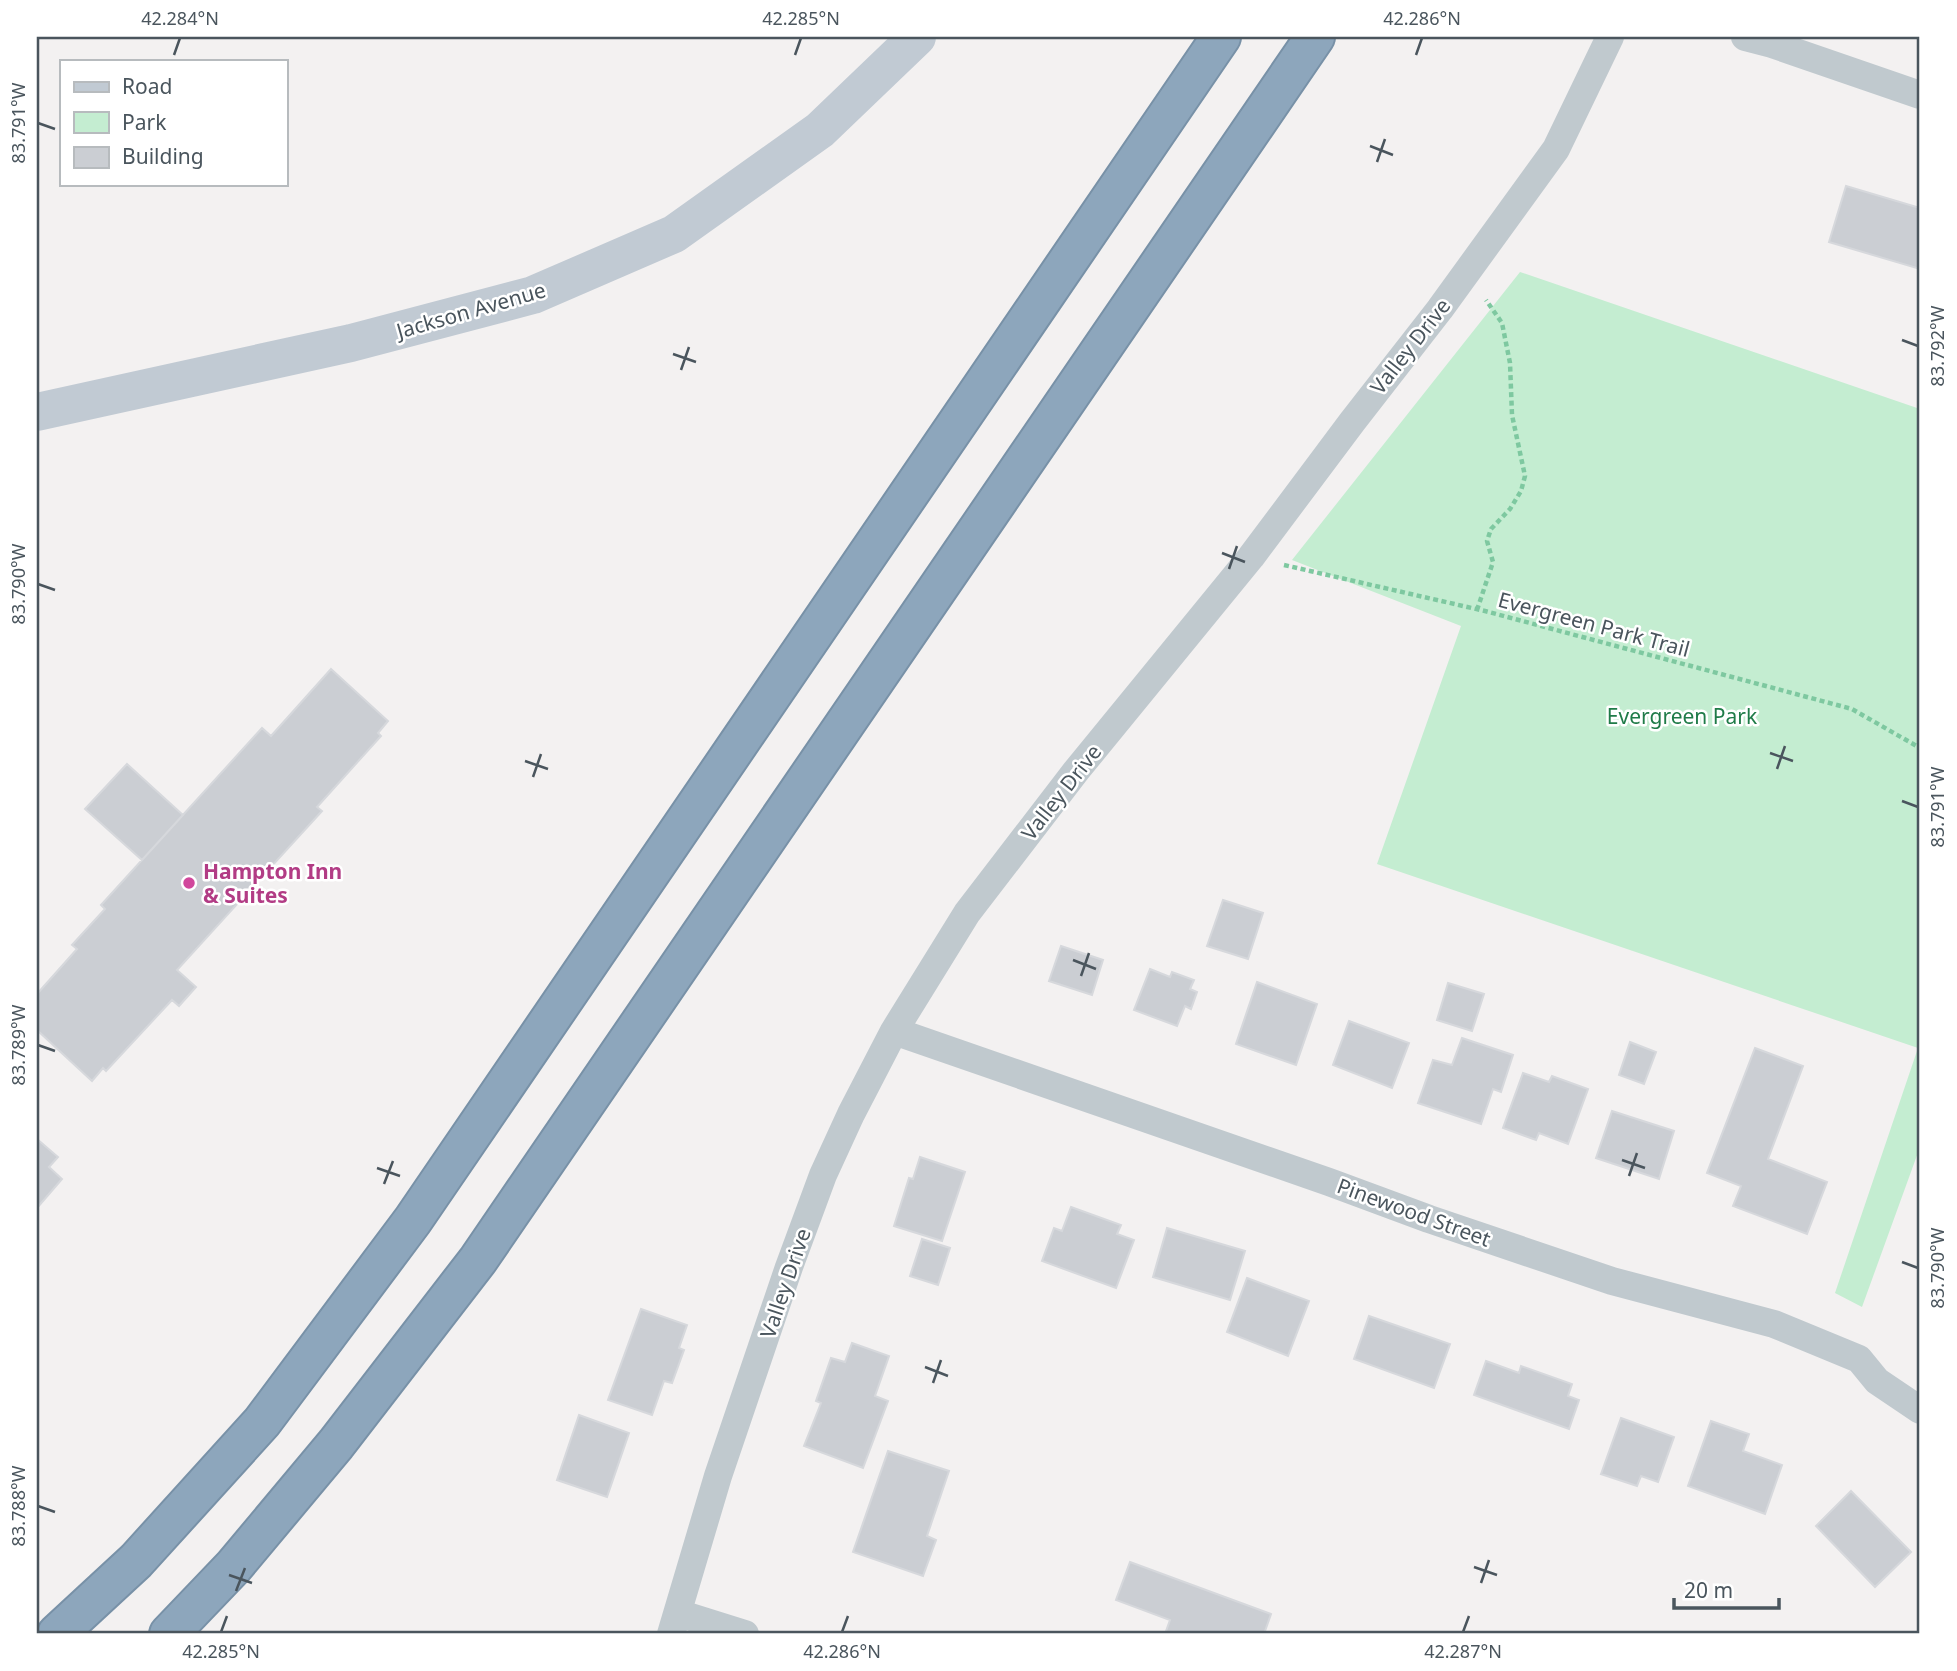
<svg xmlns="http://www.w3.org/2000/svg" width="1957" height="1671" viewBox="0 0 1957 1671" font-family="'Noto Sans',sans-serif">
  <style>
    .green { fill: #c4edd1 }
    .building { fill: #cbced3; stroke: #d6d8dc; stroke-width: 2 }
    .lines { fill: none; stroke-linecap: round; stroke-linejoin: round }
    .motorway-casing { stroke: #7891a7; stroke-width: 42 }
    .path { stroke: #7ec8a0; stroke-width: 4.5; stroke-dasharray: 5 3.5; stroke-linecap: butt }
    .minor { stroke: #c0c9ce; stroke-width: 28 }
    .secondary { stroke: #c1cad3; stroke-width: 38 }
    .motorway { stroke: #8da6bc; stroke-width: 38 }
    .ticks { fill: none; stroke: #4a555d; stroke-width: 2.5 }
    .hotel-dot { fill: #d1479c; stroke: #fff; stroke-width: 2.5 }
    .labels { text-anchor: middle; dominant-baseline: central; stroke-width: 5; stroke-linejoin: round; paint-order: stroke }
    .street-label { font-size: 21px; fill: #4a555d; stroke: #fff }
    .park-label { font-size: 21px; fill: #1f7b48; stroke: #fff }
    .hotel-label { font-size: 21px; font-weight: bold; fill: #b23c85; stroke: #fff; text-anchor: start }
    .neatline { fill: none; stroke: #4a555d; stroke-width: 2.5 }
    .ticks-label { font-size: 18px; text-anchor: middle; fill: #4a555d }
  </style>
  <rect width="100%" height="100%" fill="#f3f1f1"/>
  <!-- green -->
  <path class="green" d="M1520,272L1920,409V1147L1862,1307L1835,1293L1918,1048L1377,864L1461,626L1292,560Z"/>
  <!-- building -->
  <path class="building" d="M1846,186L1920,208V269L1829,242Z
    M331,669L388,721L378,733L381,736L317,807L322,811L177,970L196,987L179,1006L172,1000L106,1071L103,1068L92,1081L37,1030V994L77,949L72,945L105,909L101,905L262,728L271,736Z
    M127,764L183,815L142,860L85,809Z
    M1223,900L1263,913L1248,959L1207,946Z
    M1061,946L1103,960L1092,995L1049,981Z
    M1150,969L1170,977L1172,972L1194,980L1190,989L1197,992L1191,1009L1185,1006L1177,1026L1134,1010Z
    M1257,982L1317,1004L1296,1065L1236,1044Z
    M1448,983L1484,994L1472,1031L1437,1020Z
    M1349,1021L1409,1043L1392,1088L1333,1065Z
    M1462,1038L1513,1055L1501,1092L1493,1089L1481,1124L1418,1103L1433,1060L1452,1065Z
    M1630,1042L1656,1052L1644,1084L1619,1075Z
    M1755,1048L1803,1066L1768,1159L1827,1182L1807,1234L1733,1206L1741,1186L1707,1173Z
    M1523,1073L1549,1082L1552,1076L1588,1089L1568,1144L1539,1133L1536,1140L1503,1128Z
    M1612,1111L1674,1131L1659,1179L1596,1158Z
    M37,1139L58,1157L49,1167L62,1179L37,1208Z
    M920,1157L965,1172L942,1241L894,1226L909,1178L913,1179Z
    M1071,1207L1121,1225L1117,1234L1134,1240L1116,1288L1042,1261L1054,1228L1062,1231Z
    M1167,1228L1245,1251L1230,1300L1153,1277Z
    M922,1239L950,1248L938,1285L910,1276Z
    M1247,1278L1309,1301L1288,1356L1227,1332Z
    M641,1309L687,1325L679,1348L684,1350L672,1383L664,1381L652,1415L608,1400Z
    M1369,1316L1450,1344L1434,1388L1354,1359Z
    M852,1343L889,1356L875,1396L888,1401L863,1468L804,1446L821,1403L816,1401L831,1358L845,1362Z
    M1486,1361L1519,1373L1521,1366L1572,1384L1568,1396L1579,1400L1569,1429L1474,1395Z
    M579,1415L629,1433L607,1497L557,1480Z
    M1621,1418L1674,1437L1658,1482L1641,1476L1637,1486L1601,1474Z
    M1711,1421L1749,1434L1743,1451L1782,1465L1765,1514L1688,1486Z
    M888,1451L949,1471L927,1536L936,1540L923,1576L853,1552Z
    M1851,1491L1911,1552L1875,1587L1816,1526Z
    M1130,1562L1271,1614L1264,1634H1165L1170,1620L1116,1600Z"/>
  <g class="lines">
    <!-- motorway casing -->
    <g class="motorway-casing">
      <path id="motorway" d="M57,1634L136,1561L262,1422L413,1220L1221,37
        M169,1634L234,1566L336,1444L478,1260L1315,37"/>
    </g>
    <!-- path -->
    <path class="path" d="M1284,565L1485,611L1852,709L1920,748
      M1477,610L1493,562L1487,541L1491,529L1510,509L1521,491L1525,476L1512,415L1510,363L1502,323L1486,300"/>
    <!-- minor -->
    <path class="minor" d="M1745,37L1772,44L1920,95
      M894,1031L1329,1182L1429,1219L1612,1281L1774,1324L1859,1359L1877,1381L1920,1410
      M678,1613L745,1634
      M671,1634L718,1476L789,1267L823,1175L851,1114L894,1031L967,913L1076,771L1251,557L1352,422L1440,309L1556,149L1610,37"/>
    <!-- secondary -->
    <path class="secondary" d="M37,412L351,343L533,295L674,234L820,130L917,37"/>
    <!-- motorway -->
    <use href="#motorway" class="motorway"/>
  </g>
  <!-- ticks -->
  <path class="ticks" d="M174,55L180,38M795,55L801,38M1416,55L1422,38M38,123L55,129M1370,146L1393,155M1377,162L1385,139M1902,340L1918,346M673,354L696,362M681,370L689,347M1222,553L1245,562M1229,569L1237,546M38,584L55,590M1770,753L1793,761M525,761L548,769M1777,769L1785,746M533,777L541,754M1902,801L1918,807M1073,960L1096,969M1081,976L1089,953M38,1045L55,1051M1622,1160L1645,1168M377,1168L400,1176M1629,1176L1637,1153M384,1184L393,1161M1902,1262L1918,1268M925,1367L948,1376M933,1383L941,1360M38,1506L55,1512M1474,1567L1497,1575M229,1575L252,1583M1481,1583L1489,1560M236,1591L245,1568M221,1632L227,1616M842,1632L848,1616M1463,1632L1469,1616"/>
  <!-- markers -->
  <circle class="hotel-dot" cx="189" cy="883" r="7"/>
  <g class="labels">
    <!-- street labels -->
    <g class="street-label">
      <text transform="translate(471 310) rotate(-16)">Jackson Avenue</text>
      <text transform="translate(1410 346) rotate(-52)">Valley Drive</text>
      <text transform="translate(1594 624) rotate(15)">Evergreen Park Trail</text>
      <text transform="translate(1061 792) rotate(-52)">Valley Drive</text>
      <text transform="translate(1414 1212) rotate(20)">Pinewood Street</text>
      <text transform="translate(785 1283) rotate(-71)">Valley Drive</text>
    </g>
    <!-- park labels -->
    <g class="park-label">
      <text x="1682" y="716">Evergreen Park</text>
    </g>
    <!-- hotel labels -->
    <g class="hotel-label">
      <text x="203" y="871">Hampton Inn<tspan x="203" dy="24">&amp; Suites</tspan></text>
    </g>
  </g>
  <!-- border -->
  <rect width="1957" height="1671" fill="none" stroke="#ffffff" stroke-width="77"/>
  <!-- legend -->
  <rect x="60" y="60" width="228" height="126" fill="#ffffff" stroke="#b7bbbe" stroke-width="2"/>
  <rect x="74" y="82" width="35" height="10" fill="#c1cad3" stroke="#b7bbbe" stroke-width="2"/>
  <text x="122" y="94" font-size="21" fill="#4a555d">Road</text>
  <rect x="74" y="112" width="35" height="21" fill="#c4edd1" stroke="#b7bbbe" stroke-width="2"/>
  <text x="122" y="130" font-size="21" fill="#4a555d">Park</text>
  <rect x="74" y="147" width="35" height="21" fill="#cbced3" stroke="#b7bbbe" stroke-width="2"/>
  <text x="122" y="164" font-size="21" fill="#4a555d">Building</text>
  <!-- scale -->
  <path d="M1674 1598v10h105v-10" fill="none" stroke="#4a555d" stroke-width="3.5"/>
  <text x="1684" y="1598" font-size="21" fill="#4a555d" stroke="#ffffff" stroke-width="5" paint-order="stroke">20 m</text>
  <rect x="38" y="38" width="1880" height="1594" class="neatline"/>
  <g class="ticks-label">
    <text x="180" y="25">42.284°N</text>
    <text x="801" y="25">42.285°N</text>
    <text x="1422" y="25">42.286°N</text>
    <text transform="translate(19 123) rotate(-90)" y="6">83.791°W</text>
    <text transform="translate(1938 346) rotate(-90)" y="6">83.792°W</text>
    <text transform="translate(19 584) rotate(-90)" y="6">83.790°W</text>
    <text transform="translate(1938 807) rotate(-90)" y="6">83.791°W</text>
    <text transform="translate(19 1045) rotate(-90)" y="6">83.789°W</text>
    <text transform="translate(1938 1268) rotate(-90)" y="6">83.790°W</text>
    <text transform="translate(19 1506) rotate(-90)" y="6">83.788°W</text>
    <text x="221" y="1658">42.285°N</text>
    <text x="842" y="1658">42.286°N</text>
    <text x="1463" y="1658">42.287°N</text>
  </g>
</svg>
